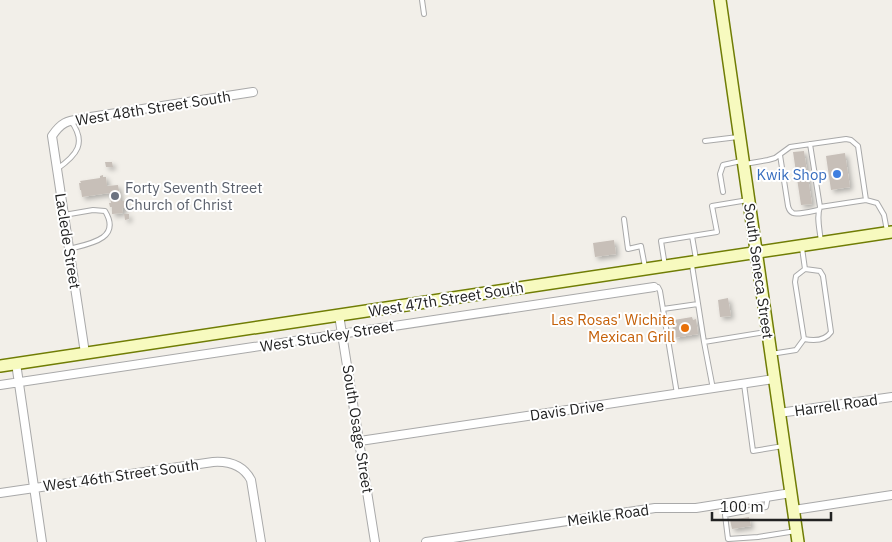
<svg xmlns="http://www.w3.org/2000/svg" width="892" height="542" viewBox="0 0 892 542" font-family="'IBM Plex Sans',sans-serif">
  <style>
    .building { fill: #c7bfb8; filter: url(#shadow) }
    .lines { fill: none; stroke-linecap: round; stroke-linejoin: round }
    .lane-casing { stroke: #a9a9a9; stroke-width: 6 }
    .street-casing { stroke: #a9a9a9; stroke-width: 10 }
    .secondary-casing { stroke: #707d05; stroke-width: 14 }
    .lane { stroke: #fff; stroke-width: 4 }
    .street { stroke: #fff; stroke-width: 8 }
    .secondary { stroke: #f7fabf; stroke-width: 11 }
    .shop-dot { fill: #3f7fe0; stroke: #fff; stroke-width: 2 }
    .worship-dot { fill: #6b7280; stroke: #fff; stroke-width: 2 }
    .food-dot { fill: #e8710a; stroke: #fff; stroke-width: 2 }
    .labels { text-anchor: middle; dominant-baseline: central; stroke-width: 4; stroke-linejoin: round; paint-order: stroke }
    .street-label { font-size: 15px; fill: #222; stroke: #fff }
    .shop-label { font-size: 15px; fill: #366cbe; stroke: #fff; text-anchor: end }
    .worship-label { font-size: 15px; fill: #5b616d; stroke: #fff; text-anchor: start }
    .food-label { font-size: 15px; fill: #c56008; stroke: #fff; text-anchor: end }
  </style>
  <defs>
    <filter id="shadow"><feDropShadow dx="3" dy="3" stdDeviation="2.5" flood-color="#0004"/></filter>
  </defs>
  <rect width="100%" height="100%" fill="#f2efe9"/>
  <!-- building -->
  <path class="building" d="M804,151L812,204L801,205L793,152Z
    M845,153L850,187L831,190L826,156Z
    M105,162H112L113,167H106Z
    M103,175V177H106L107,186L118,185L121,201H125L126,208H122L123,213L112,214V207H110L109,203H111L109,193L82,197L81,190H80L79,183H81L80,181L100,178V176Z
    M124,214H129V219L125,220Z
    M614,240L616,254L595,257L593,243Z
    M728,298L731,316L720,317L718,300Z
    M692,317L693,320L696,319L698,334L674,338L672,323L674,322V320Z
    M749,517L751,526L732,529L730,520Z"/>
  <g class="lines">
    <!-- lane casing -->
    <g class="lane-casing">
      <path id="lane" d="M422,0L424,14
        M705,141L738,137
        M810,144L820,207
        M780,155L788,206C789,209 789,211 793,213C798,215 813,211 818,210
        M745,164L768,160L775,158L790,147L846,139L851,140L858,146L866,200
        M57,169C77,155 87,143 71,121
        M723,192L720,174L723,165L741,161
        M64,215L93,210L105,211C122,239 89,244 69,249
        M624,219L628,249L641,246L645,267
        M692,236L717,232L712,206L748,200
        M821,242C820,231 816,217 820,207L866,200L877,203L884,215L887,231
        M692,265L704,342L766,332
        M665,266L661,241L692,236L696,259
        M654,287H658L660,291L677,394
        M663,309L698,304
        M804,339C814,341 825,341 831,332L823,276L820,271L805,269
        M704,342L713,389
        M771,354L796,350L804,339L795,282L796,276L805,269L802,248
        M744,384L753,451L783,446
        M768,496L766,507L725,515L728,539L758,537L796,531"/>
    </g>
    <!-- street casing -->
    <g class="street-casing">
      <path id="street" d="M339,315L375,542
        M85,353L52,136C62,121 68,121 84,118L253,92
        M16,363L42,542
        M0,385L654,287
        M779,413L892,397
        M360,441L774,379
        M0,493L213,462C228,461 243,465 251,480L261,542
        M794,510L892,495
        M426,542L655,508H696L791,493"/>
    </g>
    <!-- secondary casing -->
    <g class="secondary-casing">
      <path id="secondary" d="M720,0L798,542
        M0,366L892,232"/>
    </g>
    <!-- lane -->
    <use href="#lane" class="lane"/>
    <!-- street -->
    <use href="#street" class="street"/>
    <!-- secondary -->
    <use href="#secondary" class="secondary"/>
  </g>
  <!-- markers -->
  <circle class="shop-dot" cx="837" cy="174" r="5"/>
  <circle class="worship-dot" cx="115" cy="196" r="5"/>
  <circle class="food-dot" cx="685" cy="328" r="5"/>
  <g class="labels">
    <!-- street labels -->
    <g class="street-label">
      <text transform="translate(153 108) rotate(-9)">West 48th Street South</text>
      <text transform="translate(68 241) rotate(81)">Laclede Street</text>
      <text transform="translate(759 271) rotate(82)">South Seneca Street</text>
      <text transform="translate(446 299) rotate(-9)">West 47th Street South</text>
      <text transform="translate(327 336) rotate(-9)">West Stuckey Street</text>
      <text transform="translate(836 405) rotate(-8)">Harrell Road</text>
      <text transform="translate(567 410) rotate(-8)">Davis Drive</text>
      <text transform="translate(358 429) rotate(81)">South Osage Street</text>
      <text transform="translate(121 475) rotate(-8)">West 46th Street South</text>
      <text transform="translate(608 515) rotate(-8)">Meikle Road</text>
    </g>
    <!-- shop labels -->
    <g class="shop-label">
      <text x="827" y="174">Kwik Shop</text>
    </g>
    <!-- worship labels -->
    <g class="worship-label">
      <text x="125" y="187">Forty Seventh Street<tspan x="125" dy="17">Church of Christ</tspan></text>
    </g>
    <!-- food labels -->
    <g class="food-label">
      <text x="675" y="319">Las Rosas' Wichita<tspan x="675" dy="17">Mexican Grill</tspan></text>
    </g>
  </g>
  <!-- scale -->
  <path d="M712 512v8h119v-8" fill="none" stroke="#222222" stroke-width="2.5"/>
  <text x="720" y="512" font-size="15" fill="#222222" stroke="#ffffff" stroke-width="4" paint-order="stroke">100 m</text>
</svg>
